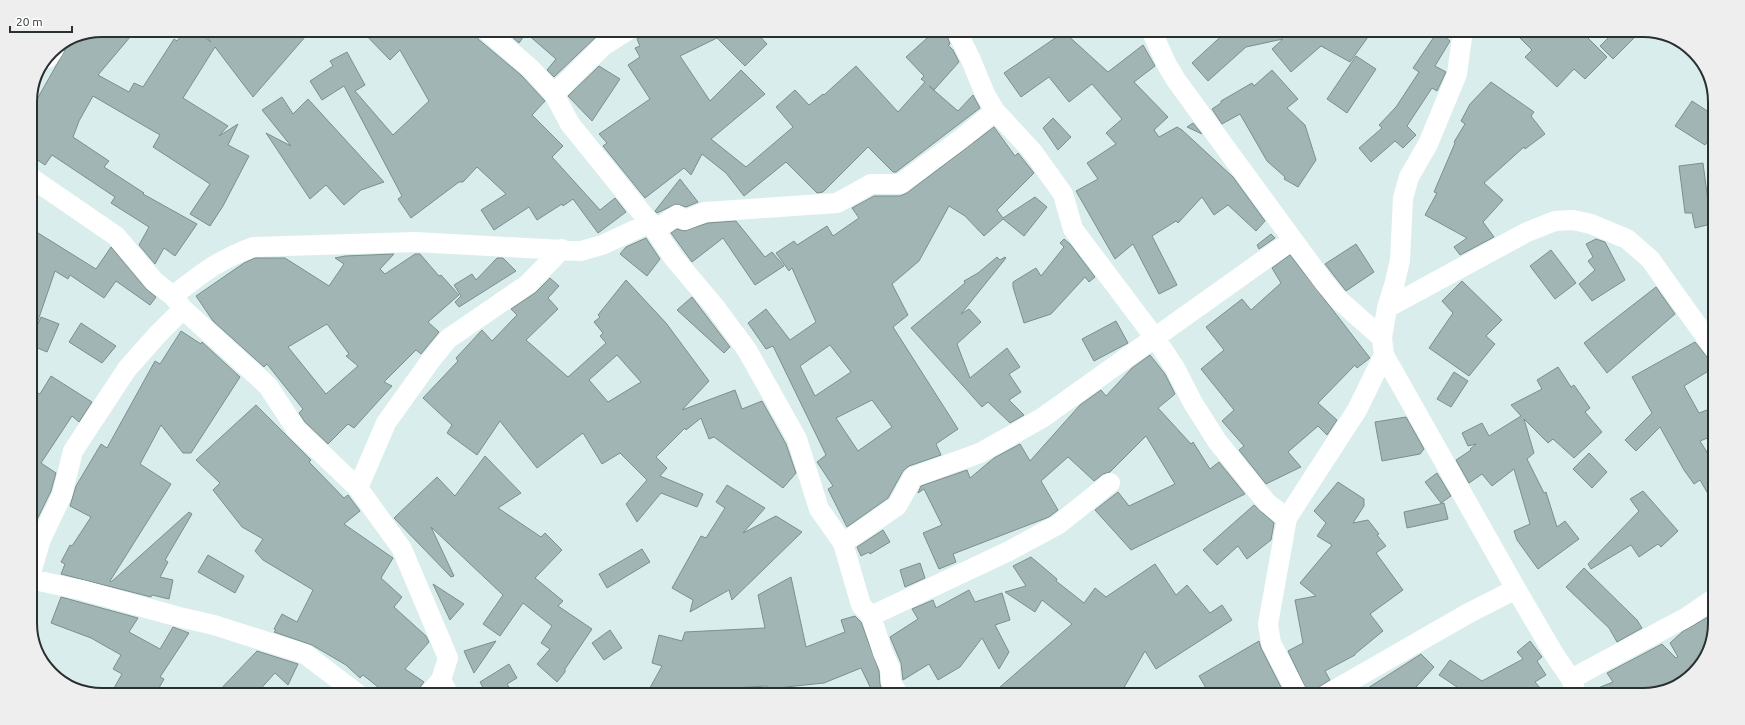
<svg xmlns="http://www.w3.org/2000/svg" width="1745" height="725" viewBox="0 0 1745 725" font-family="Ubuntu,sans-serif">
  <style>
    .building { fill: #a1b5b4; stroke: #7c8f8e; fill-rule: evenodd }
    .lines { fill: none; stroke-linecap: round; stroke-linejoin: round }
    .minor { stroke: #fff; stroke-width: 20 }
    .rim { fill: none; stroke: #283030; stroke-width: 2 }
  </style>
  <rect width="100%" height="100%" fill="#d9eeec"/>
  <!-- building -->
  <path class="building" d="M102,30H136L98,75L129,92L134,83L143,87L174,39L177,41L186,30H195L211,42L207,37L214,30H297L305,37L253,97L215,47L183,98L228,126L219,136L238,124L228,145L249,156L223,206L210,226L190,214L210,184L153,147L160,135L93,96L79,121L73,137L109,161L104,167L144,193L143,194L197,224L175,256L164,248L155,264L139,245L149,227L111,203L115,197L52,155L45,165L30,155V98L36,101L73,36Z
    M361,30H475L478,39L521,75L545,101L532,115L563,146L552,157L600,210L615,198L626,212L598,233L573,199L563,206L562,204L537,220L529,207L494,230L481,210L506,194L477,167L463,182H459L411,218L398,199L402,196L344,86L322,100L310,81L333,66L330,61L347,52L365,85L355,91L393,135L429,101L400,50L390,60Z
    M504,30H601L597,36L554,77L547,70L556,59L526,33L519,43Z
    M654,30H754L767,44L745,66L717,38L680,56L710,101L741,70L765,94L711,139L746,167L793,127L776,107L795,90L809,105L823,94L824,95L856,66L898,112L925,82L921,79L924,76L906,57L936,30H945L950,44L948,45L953,50L959,62L934,90L929,86L958,111L973,95L980,108L896,172H893L868,147L823,192L817,193L786,162L744,196L726,173L702,154L691,175L684,168L645,198L603,146L607,143L599,134L650,99L628,65L640,57L635,48L640,46L637,39Z
    M1228,30H1289V34L1293,31L1292,30H1373L1350,62L1321,46L1291,72L1272,49L1283,39L1246,47L1208,81L1192,63Z
    M1512,30H1580L1607,57L1585,79L1574,69L1557,87L1525,57L1532,50Z
    M1616,30H1642L1613,59L1600,46Z
    M1438,31L1450,41L1435,66L1446,72L1437,91L1432,88L1407,126L1416,135L1403,148L1395,141L1371,162L1359,148L1382,128L1379,125L1396,107L1419,72L1413,68Z
    M1064,32L1108,72L1143,45L1155,66L1134,82L1168,117L1154,130L1159,137L1177,127L1182,130L1233,177L1265,221L1256,231L1228,205L1214,215L1202,197L1178,223L1176,221L1152,236L1177,285L1159,294L1133,244L1115,259L1076,191L1098,179L1087,163L1116,144L1106,133L1122,119L1092,84L1069,102L1049,77L1021,97L1004,73Z
    M1356,56L1376,69L1347,113L1327,99Z
    M599,66L620,79L592,121L568,96Z
    M1272,70L1298,99L1287,108L1305,125L1316,160L1298,187L1284,179L1285,177L1267,161L1240,114L1222,124L1212,109L1221,103V101L1252,83L1254,86Z
    M1491,82L1534,112L1531,116L1545,134L1525,149L1524,147L1484,183L1503,200L1483,222L1494,237L1460,255L1454,247L1467,238L1425,215L1437,193L1434,192L1455,143L1454,142L1465,124L1461,121L1470,104Z
    M282,97L293,114L308,99L384,182L361,190L344,205L326,185L310,199L266,133L291,146L262,110Z
    M1692,101L1715,116V130L1705,145L1675,126Z
    M1053,118L1071,137L1058,150L1043,128Z
    M1193,123L1202,134L1187,127Z
    M994,127L1015,156L1018,153L1034,173L997,210L1003,218L1035,197L1047,207L1024,236L1003,219L984,236L965,216L949,206L919,261L892,284L908,315L893,327L958,429L936,444L941,455L909,466L903,471L888,498L847,527L828,489L833,486L817,462L826,455L773,346L766,349L748,323L766,309L790,340L816,322L792,268L789,271L776,253L794,241L797,245L827,226L833,236L859,218L852,208L874,196H900L907,193ZM830,345L851,372L815,396L800,366ZM872,400L892,427L858,451L836,418Z
    M1703,163L1711,224L1695,228L1692,213H1685L1679,166Z
    M680,179L698,202L686,207L676,204L657,213L655,211Z
    M736,221L765,257L772,252L784,266L755,285L723,238L692,262L671,233L677,229L684,231L708,223Z
    M30,228L96,269L111,247L146,289L156,297L150,305L116,281L104,298L70,275L68,279L55,271L33,335L41,317L59,324L47,352L30,345L33,335L30,334Z
    M1271,234L1275,238L1259,249L1257,245Z
    M646,238L660,259L647,276L620,254L626,247Z
    M1064,239L1070,244L1095,277L1089,282L1085,277L1051,314L1024,323L1013,287V282L1036,268L1041,276L1064,247L1060,243Z
    M1596,239L1605,242L1625,280L1592,301L1579,284L1595,270L1588,261L1593,257L1586,244Z
    M1356,244L1374,272L1346,291L1325,264Z
    M1551,250L1576,283L1555,299L1530,266Z
    M394,254L380,269L385,274L415,254H420L439,276L441,275L459,295L428,322L439,332L421,354L416,350L384,382L392,386L354,428L348,424L328,444L305,422L299,413L303,409L267,364L264,367L213,321L196,296L244,263L255,258H285L329,286L344,264L335,258L345,256ZM327,324L349,354L346,356L358,366L326,394L288,347Z
    M1290,255L1370,358L1357,368L1355,365L1318,403L1337,420L1327,435L1318,426L1288,452L1301,467L1266,484L1239,450L1244,446L1222,421L1234,410L1201,369L1224,350L1206,327L1242,299L1251,310L1281,283L1272,268Z
    M997,257L1000,260L1005,257L1006,258L961,314L969,309L981,322L957,344L970,378L1007,348L1020,367L1009,374L1021,392L1009,400L1024,415L1010,423L988,402L982,407L911,328L965,283L964,281L978,273Z
    M497,258H503L516,271L459,307L455,302L461,296L454,285L472,274L476,280Z
    M550,278L559,286L548,298L558,309L526,340L568,377L606,343L600,336L603,333L594,322L600,317L598,315L626,280L666,323L709,381L682,410L735,390L742,409L762,401L786,444L796,473L783,488L714,437L709,439L701,418L686,430L685,428L656,457L667,468L660,476L703,494L697,507L661,493L637,522L626,504L647,480L620,453L602,464L583,433L537,468L500,421L477,455L447,433L452,425L423,398L458,361L456,358L482,330L492,341L517,315L511,309L535,293ZM617,355L641,382L608,402L589,380Z
    M1462,281L1502,320L1486,336L1495,344L1469,376L1429,348L1453,313L1442,301Z
    M1656,287L1675,314L1607,373L1584,343Z
    M692,297L730,347L724,353L677,310Z
    M1116,321L1128,343L1094,361L1082,339Z
    M81,323L116,346L102,363L69,342Z
    M181,331L201,344L202,342L240,377L191,453H183L161,425L140,464L171,484L110,581L111,582L189,512L192,514L165,560L168,562L160,577L173,580L169,599L152,595L151,597L61,574L65,564L61,562L70,545L72,546L91,517L70,506L76,486L101,444L107,448L155,361L160,364Z
    M1695,342L1715,367L1684,386L1699,413L1715,407V431L1709,434L1710,437L1700,441L1715,465V506L1700,480L1694,484L1684,470L1660,427L1636,451L1625,440L1652,413L1632,377Z
    M1150,355L1165,374L1175,394L1158,408L1191,444L1193,442L1210,469L1219,462L1245,494L1131,550L1095,510L1118,492L1129,506L1175,484L1146,436L1110,472L1103,474L1094,481L1068,457L1041,481L1058,510L1049,517L953,554L956,562L939,569L923,533L942,525L924,489L918,493L921,486L967,470L970,478L994,458L1020,444L1030,461L1080,405L1101,390L1106,396L1132,368Z
    M1558,367L1571,387L1574,385L1590,408L1585,412L1602,432L1574,458L1553,439L1548,443L1524,419L1534,453L1527,459L1544,493L1546,492L1557,527L1565,521L1579,539L1538,569L1517,540L1514,531L1530,524L1514,469L1492,486L1482,474L1469,483L1456,460L1471,450L1470,449L1476,444L1468,446L1462,433L1482,423L1489,436L1521,416L1511,405L1542,389L1537,380Z
    M1454,372L1468,381L1451,407L1437,399Z
    M51,376L92,402L79,422L72,416L41,463L56,473L51,491L30,534V389L40,394Z
    M256,405L311,460L309,462L344,498L348,495L360,511L344,524L393,558L381,578L402,597L394,607L426,636L429,642L405,669L424,682L414,695H388L363,675L360,678L346,665L312,645L274,632L276,630L274,629L282,614L297,622L313,590L263,560L255,551L263,539L242,527L213,490L220,483L196,460Z
    M1406,417L1424,449L1420,454L1382,461L1375,422Z
    M1589,453L1607,472L1592,488L1573,469Z
    M485,456L521,493L498,508L541,537L545,533L562,550L535,578L563,601L558,606L592,629L565,669V672L557,682L537,664L550,649L541,643L552,626L523,603L500,636L483,624L503,595L431,527L454,576L451,577L394,518L437,477L455,496Z
    M1437,473L1451,496L1441,503L1425,482Z
    M1338,482L1364,499V506L1353,523L1368,520L1379,534L1377,535L1386,546L1376,553L1403,590L1370,614L1383,631L1355,654V655L1325,671L1330,680L1316,689L1315,695H1309L1288,651L1303,643L1295,600L1316,596L1300,583L1332,545L1317,536L1326,523L1314,511Z
    M727,485L765,508L743,533L776,516L802,532L732,600L729,590L690,612L693,600L672,588L701,536L706,538L725,508L716,502Z
    M1643,491L1678,531L1661,547L1658,544L1639,557L1631,545L1591,569L1588,564L1639,511L1630,499Z
    M1444,503L1448,519L1407,528L1404,512Z
    M1254,505L1274,523L1271,540L1247,559L1238,546L1217,565L1203,550Z
    M883,530L890,542L870,554L869,552L861,556L857,547Z
    M642,549L650,562L607,588L599,574Z
    M208,555L244,576L235,593L198,572Z
    M1031,557L1057,579L1056,581L1084,603L1095,588L1106,597L1155,564L1176,595L1187,585L1210,613L1222,605L1232,620L1156,669L1145,651L1122,691L1116,695H991L1072,624L1042,600L1035,612L1005,592L1026,586L1013,566Z
    M920,563L925,578L905,587L900,570Z
    M1584,568L1637,620L1642,628L1617,642L1609,628L1566,587Z
    M791,577L806,647L845,632L841,620L855,616L861,622L879,671L880,684L885,695H874L861,668L824,683L767,689V686L700,690L707,695H646L662,666L652,663L659,635L682,641L685,632L765,628L758,595Z
    M433,584L464,604L450,620Z
    M969,590L975,602L1002,593L1010,620L995,625L1009,652L999,669L982,638L960,667L938,680L929,664L903,680L901,663L890,637L918,619L912,609L933,600L936,608Z
    M61,597L138,618L129,632L160,649L173,627L189,633L160,677L164,679L155,695H110L122,674L113,669L121,655L91,638L51,623Z
    M1708,617L1715,625L1710,650L1683,683L1643,695H1588V692L1613,682L1607,673L1662,644L1676,658L1678,657L1670,643L1682,632Z
    M610,630L622,648L604,660L592,643Z
    M496,641L474,673L464,651Z
    M1259,641L1261,648L1285,695H1210L1199,676Z
    M1530,641L1542,657L1537,661L1546,675L1535,682L1546,695H1456L1463,691L1439,675L1450,660L1482,681L1523,659L1517,652Z
    M257,651L298,664L288,685L275,673L255,695H215Z
    M1421,654L1434,667L1409,695H1357Z
    M509,664L517,678L507,684L514,695H487L480,682Z"/>
  <g class="lines">
    <!-- minor -->
    <path class="minor" d="M486,30L531,69L554,94L570,124L650,223L673,257L715,307L747,350L797,439L819,509L843,543L861,605L871,616L883,653L890,668L891,683L899,695
      M956,30L971,60L985,94L995,111L1033,152L1063,194L1073,229L1155,338L1175,368L1193,403L1217,441L1267,503L1287,518
      M1151,30L1167,65L1176,80L1323,281L1338,299L1382,338
      M1463,30L1457,74L1428,144L1409,177L1403,198L1400,260L1395,282L1387,308L1382,338L1384,355L1516,589L1554,654L1571,679L1577,695
      M48,58L54,49
      M554,94L603,46L628,30
      M30,177L116,236L155,282L173,296L183,309L268,386L296,429L358,488L402,549L448,658L441,680L449,695
      M173,296C201,274 218,260 253,247L415,242L581,251L602,245L650,223L660,227L677,215L685,220L705,212L837,203L871,184H900L961,139L995,111
      M1387,308L1527,232L1555,221L1573,220L1591,224L1627,239L1650,259L1715,350
      M358,488L386,423L431,360L448,339L528,284L562,249
      M843,543L897,506L913,477L980,453L1042,418L1292,240
      M30,576L41,539L62,495L73,451L127,369L158,334L183,309
      M30,579L81,590L179,617L214,625L305,654L359,695
      M871,616L1009,551L1059,524L1110,483
      M1571,679L1687,617L1715,598
      M428,695L441,680
      M1298,695L1271,643L1268,624L1287,518L1357,410L1384,355
      M1326,695L1467,614L1516,589"/>
  </g>
  <!-- crop -->
  <path d="M0 0H1745V725H0ZM102 37H1643A65 65 0 0 1 1708 102V623A65 65 0 0 1 1643 688H102A65 65 0 0 1 37 623V102A65 65 0 0 1 102 37Z" fill="#eee" fill-rule="evenodd"/>
  <path class="rim" d="M102 37H1643A65 65 0 0 1 1708 102V623A65 65 0 0 1 1643 688H102A65 65 0 0 1 37 623V102A65 65 0 0 1 102 37Z"/>
  <!-- scale -->
  <path d="M10 26v6h62v-6" fill="none" stroke="#283030" stroke-width="2"/>
  <text x="16" y="26" font-size="12" fill="#283030" stroke="#ffffff" stroke-width="3" paint-order="stroke">20 m</text>
</svg>
